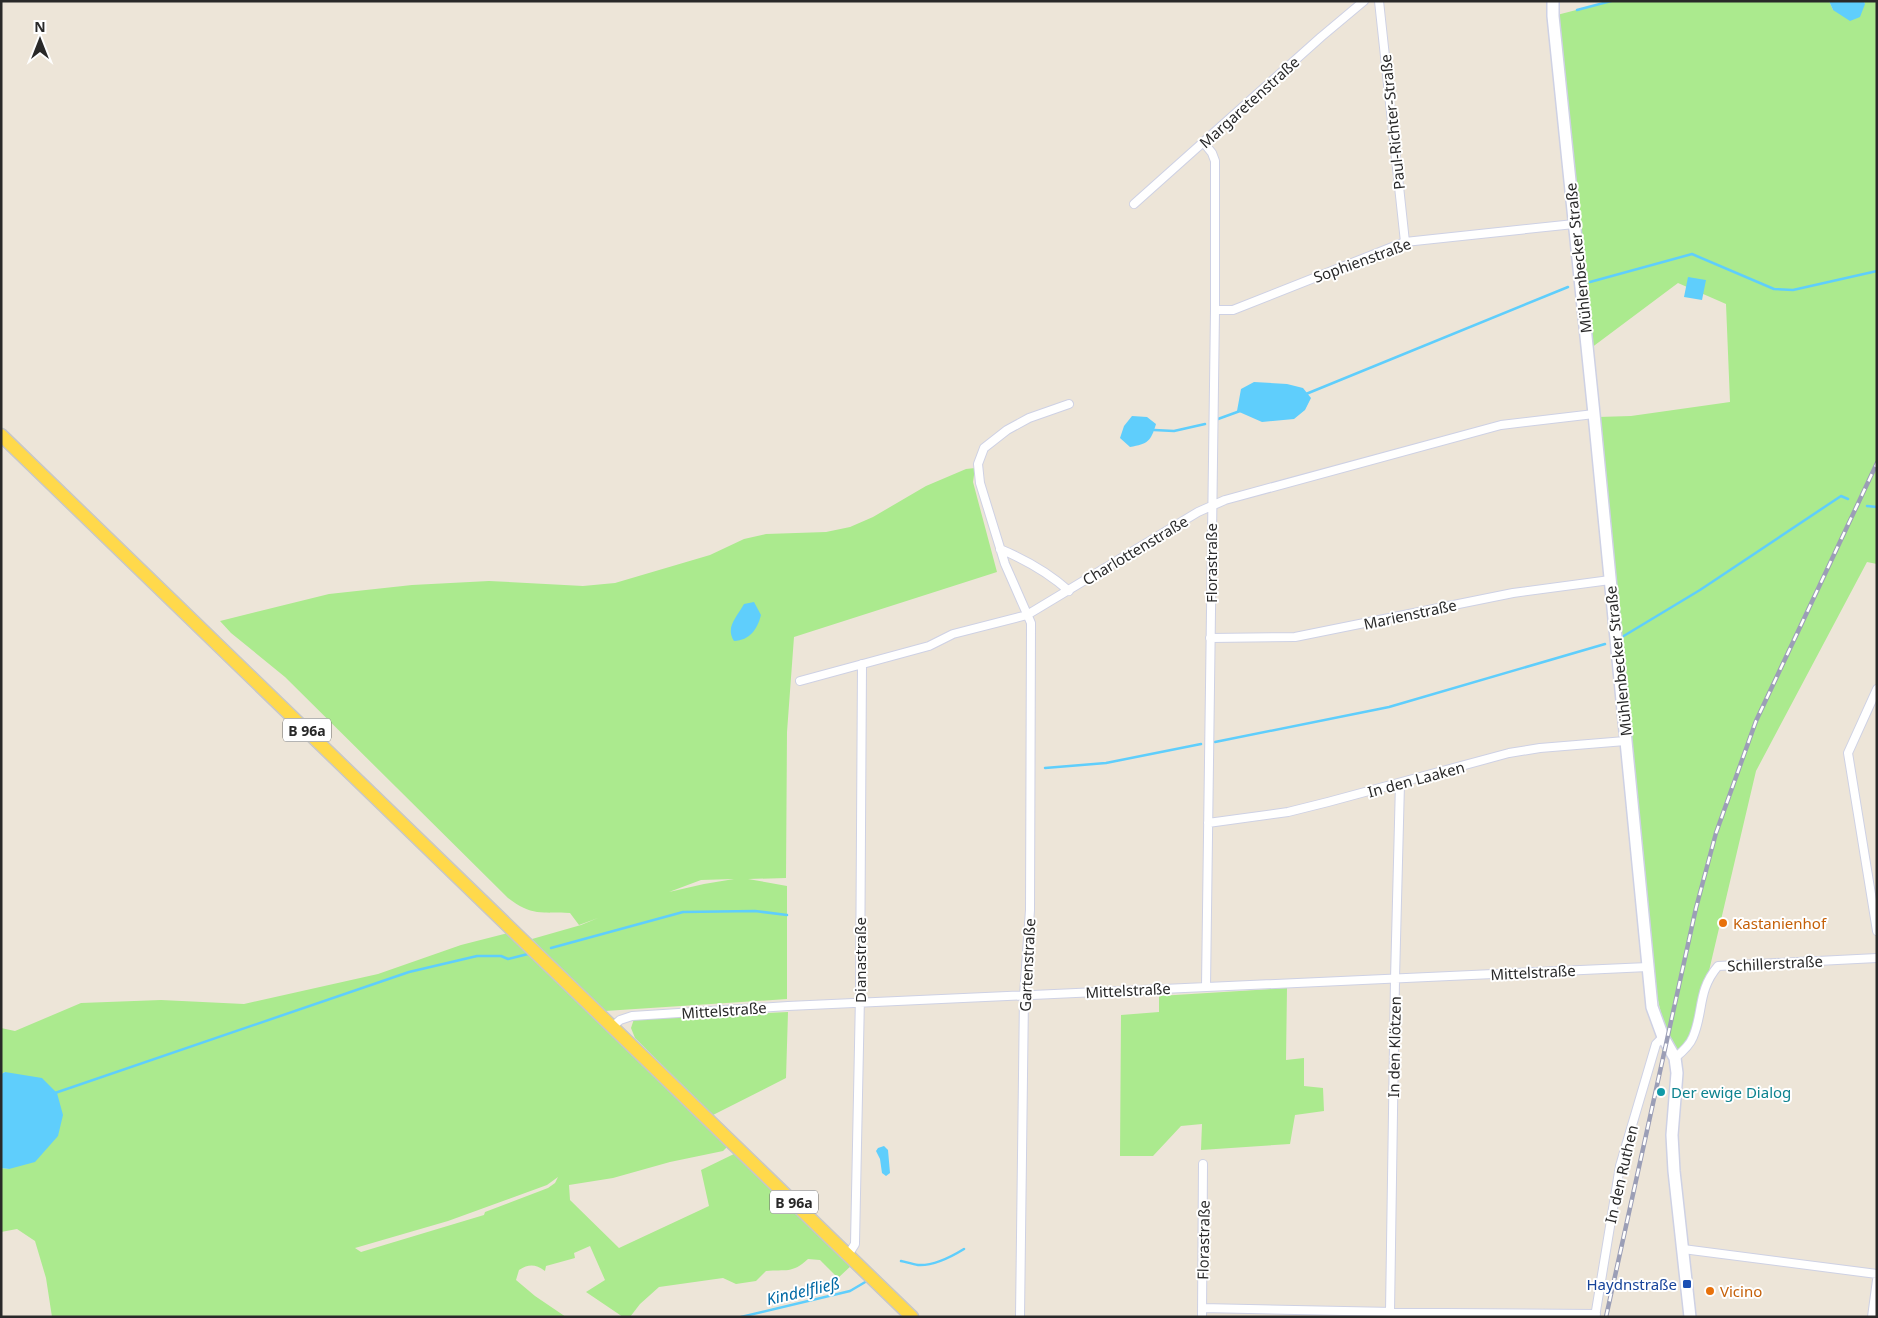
<svg xmlns="http://www.w3.org/2000/svg" width="1878" height="1318" viewBox="0 0 1878 1318" font-family="'Noto Sans',sans-serif">
  <style>
    .green { fill: #abea8e; fill-rule: evenodd }
    .water { fill: #5fcefc }
    .lines { fill: none; stroke-linecap: round; stroke-linejoin: round }
    .stream { stroke: #5fcefc; stroke-width: 2.5 }
    .minor-casing { stroke: #ced1e4; stroke-width: 10 }
    .secondary-casing { stroke: #ced1e4; stroke-width: 14 }
    .primary-casing { stroke: #c7c7c7; stroke-width: 15 }
    .minor { stroke: #fff; stroke-width: 8 }
    .secondary { stroke: #fff; stroke-width: 11 }
    .primary { stroke: #ffd94b; stroke-width: 12 }
    .rail-casing { stroke: #9b9eb6; stroke-width: 4.5 }
    .rail { stroke: #fff; stroke-width: 2.5; stroke-dasharray: 8; stroke-linecap: butt }
    .food-dot { fill: #e8710a; stroke: #fff; stroke-width: 2 }
    .culture-dot { fill: #0f9aa8; stroke: #fff; stroke-width: 2 }
    .transit-dot { fill: #1a4fb4; stroke: #fff; stroke-width: 2 }
    .labels { text-anchor: middle; dominant-baseline: central; stroke-width: 4; stroke-linejoin: round; paint-order: stroke }
    .shield { fill: #fff; stroke: #696969; stroke-width: 1 }
    .shield-label { font-size: 14px; font-weight: bold; fill: #292929 }
    .street-label { font-size: 15px; fill: #292929; stroke: #fff }
    .food-label { font-size: 15px; fill: #c56008; stroke: #fff; text-anchor: start }
    .culture-label { font-size: 15px; fill: #0d838f; stroke: #fff; text-anchor: start }
    .transit-label { font-size: 15px; fill: #164399; stroke: #fff; text-anchor: end }
    .water-label { font-size: 16px; font-style: italic; fill: #0069a5; stroke: #fff }
  </style>
  <rect width="100%" height="100%" fill="#ede5d8"/>
  <!-- green -->
  <path class="green" d="M1611,1H1829L1833,10L1865,4L1864,1H1877V564L1867,562L1756,771L1693,1039L1679,1055L1662,1052L1665,1030L1657,996L1653,953L1644,934L1598,417L1631,416L1730,402L1726,304L1678,283L1587,351L1553,16Z
    M975,468L973,482L997,572L794,637L787,732L786,878L748,879L787,886V999L605,1011L532,939L581,925L598,918L579,925L570,913C542,912 531,916 508,898L285,677L231,633L220,621L329,594L412,585L489,581L583,586L615,583L710,555L744,539L766,534L826,532L850,527L873,517L926,486L966,469ZM734,879L704,884L669,892L701,880Z
    M508,933L728,1146L723,1151L670,1162L613,1178L569,1185L570,1200L619,1248L709,1206L701,1170L736,1153L853,1264L838,1278L820,1260L808,1259C792,1274 786,1269 766,1271L756,1281L736,1284L723,1278L659,1287L640,1304L630,1317H623L586,1292L605,1280L590,1246L574,1253L575,1258L546,1266L545,1271C535,1264 529,1264 519,1270L516,1280L535,1296L566,1317H52L46,1278L35,1241L17,1229L1,1232V1168L9,1169L5,1072L1,1074V1028L15,1031L81,1003L161,1000L244,1004L378,974L461,945ZM558,1177L555,1183L548,1188L485,1212L484,1215L361,1252L355,1248L448,1221L547,1185Z
    M1287,988L1286,1060L1304,1058V1086L1323,1088L1324,1111L1295,1115L1290,1144L1201,1150L1202,1124L1181,1126L1153,1156H1120L1121,1015L1159,1012V996Z
    M788,1012L786,1078L713,1115L635,1038L631,1028L634,1019Z"/>
  <!-- water -->
  <path class="water" d="M1829,1H1864L1865,4L1860,17L1850,21L1833,10Z
    M1688,277L1706,280L1702,300L1684,297Z
    M1254,382L1287,384L1303,388L1311,398L1305,410L1294,419L1262,422L1237,411L1241,389Z
    M1132,416L1147,417L1156,424C1151,441 1148,444 1130,447L1120,438L1124,426Z
    M754,602L761,615C757,630 750,640 734,641C725,627 737,617 744,604Z
    M5,1072L42,1078L57,1093L63,1115L58,1136L35,1162L9,1169L1,1168V1074Z
    M884,1146L888,1150L890,1173L886,1176L882,1173L880,1159L876,1151L878,1148Z"/>
  <g class="lines">
    <!-- stream -->
    <path class="stream" d="M1577,10L1611,1
      M1590,282L1692,254L1774,289L1793,290L1877,271
      M1306,394L1568,287
      M1218,419L1240,411
      M1154,430L1174,431L1205,424
      M1867,506L1877,507
      M1622,637L1700,590L1841,496L1848,499
      M1215,742L1389,707L1605,644
      M1045,768L1106,763L1201,744
      M551,948L683,912L755,911L787,915
      M55,1093L409,972L477,956H501L508,959L528,954
      M901,1261C906,1262 912,1264 918,1265C933,1266 951,1257 964,1249
      M741,1317L850,1291L867,1281"/>
    <!-- minor casing -->
    <g class="minor-casing">
      <path id="minor" d="M1379,1L1405,242
        M1204,143L1212,153L1215,161V310L1206,987
        M1134,204L1321,37L1364,1
        M1215,310H1233L1405,242L1574,224
        M1000,549C1024,559 1049,573 1069,591
        M1210,638L1295,637L1513,593L1610,580
        M800,681L929,646L953,634L1027,615L1198,512L1225,500L1501,425L1594,414
        M1877,689L1848,753L1877,931
        M1208,823L1288,812L1328,802L1509,753L1540,748L1625,741
        M612,1027L620,1020L632,1016L788,1006L1648,967
        M1675,1058C1681,1053 1690,1045 1693,1037C1704,1011 1697,991 1718,966L1877,958
        M1683,1249L1877,1274
        M848,1255L855,1244L860,996L862,664
        M1202,1308L1443,1313L1596,1314
        M1390,1312L1395,979L1400,783
        M1020,1317L1024,995L1030,910L1031,623L1005,564L980,483L978,464L984,448L1007,430L1029,418L1069,404
        M1202,1317L1203,1164
        M1595,1317L1620,1166L1656,1044L1663,1037
        M1872,1317L1877,1280"/>
    </g>
    <!-- secondary casing -->
    <g class="secondary-casing">
      <path id="secondary" d="M1553,1V16L1594,414L1652,1007L1663,1037L1675,1058L1677,1073L1672,1135L1674,1171L1690,1317"/>
    </g>
    <!-- primary casing -->
    <g class="primary-casing">
      <path id="primary" d="M1,435L912,1317"/>
    </g>
    <!-- minor -->
    <use href="#minor" class="minor"/>
    <!-- secondary -->
    <use href="#secondary" class="secondary"/>
    <!-- primary -->
    <use href="#primary" class="primary"/>
    <!-- rail casing -->
    <g class="rail-casing">
      <path id="rail" d="M1606,1317L1696,908L1716,833L1756,721L1877,463"/>
    </g>
    <!-- rail -->
    <use href="#rail" class="rail"/>
  </g>
  <!-- markers -->
  <g class="food-dot">
    <circle cx="1723" cy="923" r="5"/>
    <circle cx="1710" cy="1291" r="5"/>
  </g>
  <circle class="culture-dot" cx="1661" cy="1092" r="5"/>
  <rect class="transit-dot" x="1682" y="1279" width="10" height="10" rx="2.5"/>
  <g class="labels">
    <!-- shield labels -->
    <g class="shield">
      <rect x="283" y="718.5" width="48" height="23" rx="4"/>
      <rect x="770" y="1190.5" width="48" height="23" rx="4"/>
    </g>
    <g class="shield-label">
      <text x="307" y="730">B 96a</text>
      <text x="794" y="1202">B 96a</text>
    </g>
    <!-- street labels -->
    <g class="street-label">
      <text transform="translate(1249 102) rotate(-42)">Margaretenstraße</text>
      <text transform="translate(1392 122) rotate(-96)">Paul-Richter-Straße</text>
      <text transform="translate(1578 258) rotate(-96)">Mühlenbecker Straße</text>
      <text transform="translate(1362 260) rotate(-20)">Sophienstraße</text>
      <text transform="translate(1135 550) rotate(-31)">Charlottenstraße</text>
      <text transform="translate(1211 563) rotate(-90)">Florastraße</text>
      <text transform="translate(1410 614) rotate(-12)">Marienstraße</text>
      <text transform="translate(1618 661) rotate(-96)">Mühlenbecker Straße</text>
      <text transform="translate(1416 779) rotate(-15)">In den Laaken</text>
      <text transform="translate(860 960) rotate(-90)">Dianastraße</text>
      <text transform="translate(1775 963) rotate(-3)">Schillerstraße</text>
      <text transform="translate(1027 965) rotate(-87)">Gartenstraße</text>
      <text transform="translate(1533 972) rotate(-3)">Mittelstraße</text>
      <text transform="translate(1128 990) rotate(-3)">Mittelstraße</text>
      <text transform="translate(724 1010) rotate(-4)">Mittelstraße</text>
      <text transform="translate(1394 1047) rotate(-89)">In den Klötzen</text>
      <text transform="translate(1621 1174) rotate(-77)">In den Ruthen</text>
      <text transform="translate(1203 1240) rotate(-89)">Florastraße</text>
    </g>
    <!-- food labels -->
    <g class="food-label">
      <text x="1733" y="923">Kastanienhof</text>
      <text x="1720" y="1291">Vicino</text>
    </g>
    <!-- culture labels -->
    <g class="culture-label">
      <text x="1671" y="1092">Der ewige Dialog</text>
    </g>
    <!-- transit labels -->
    <g class="transit-label">
      <text x="1677" y="1284">Haydnstraße</text>
    </g>
    <!-- water labels -->
    <g class="water-label">
      <text transform="translate(803 1291) rotate(-13)">Kindelfließ</text>
    </g>
  </g>
  <!-- border -->
  <rect width="1878" height="1318" fill="none" stroke="#292929" stroke-width="5"/>
  <!-- north arrow -->
  <g transform="translate(40 40)" stroke="#ffffff" stroke-width="4" paint-order="stroke">
  <path d="M0-4L9 19L0 12L-9 19Z" fill="#292929"/>
  <text y="-8" font-size="14" font-weight="bold" text-anchor="middle" fill="#292929">N</text>
  </g>
</svg>
